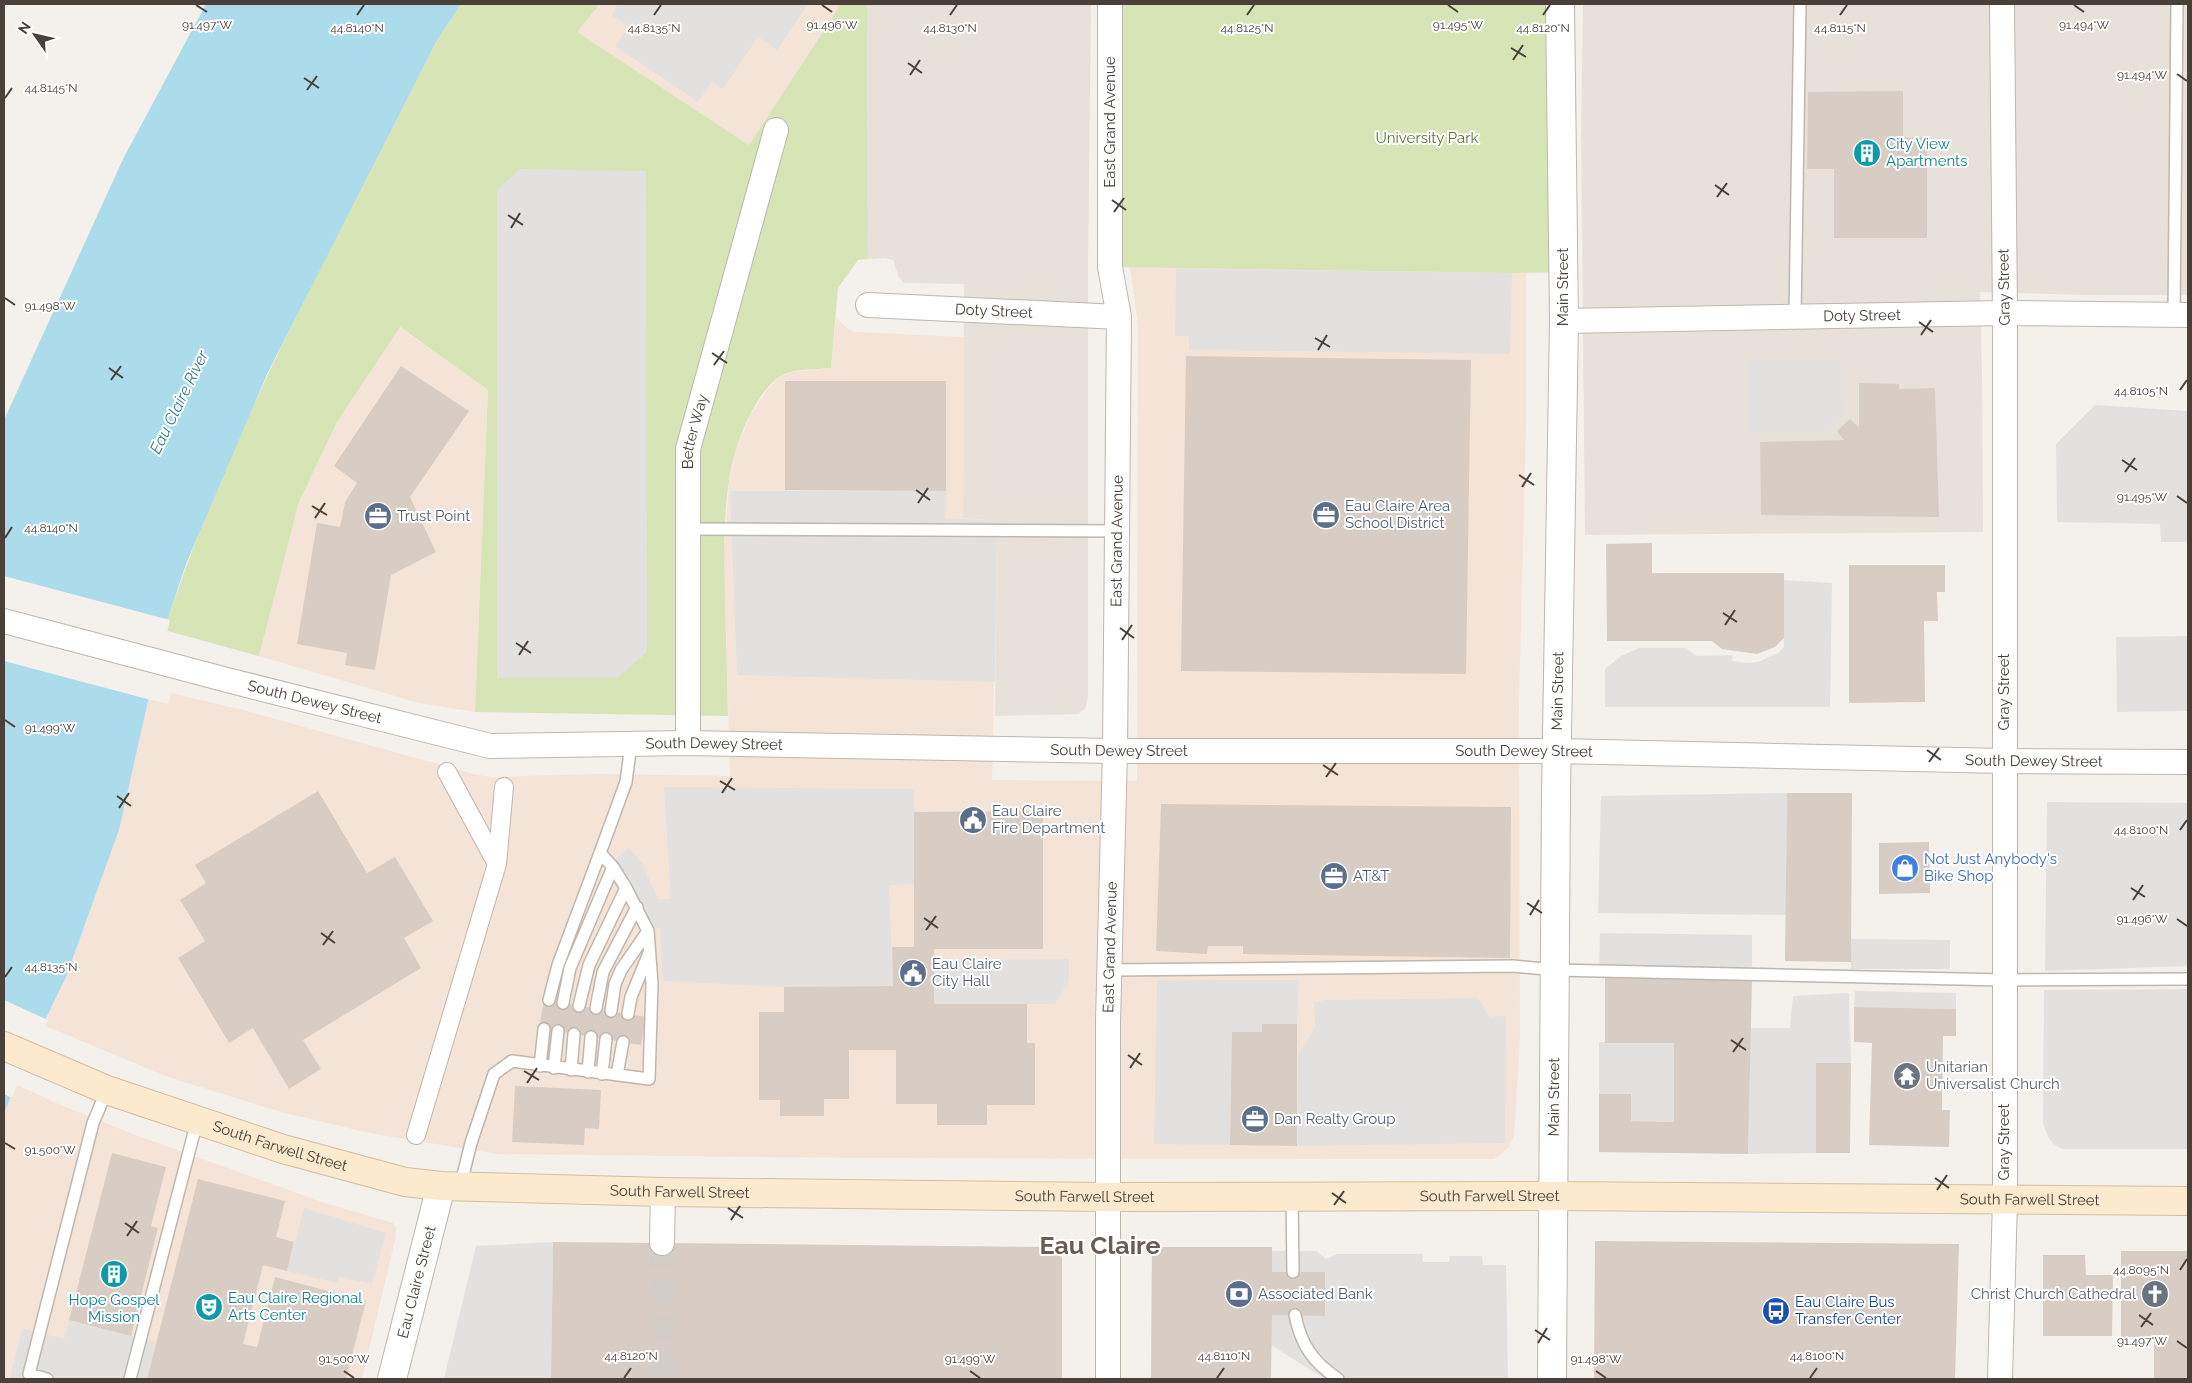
<svg xmlns="http://www.w3.org/2000/svg" width="2192" height="1383" viewBox="0 0 2192 1383" font-family="Raleway,sans-serif">
  <style>
    .residential { fill: #e8e1d9 }
    .commercial { fill: #f4e4d8 }
    .green { fill: #d7e5b6 }
    .parking { fill: #e3e1df }
    .water { fill: #acdbec }
    .pier { fill: #f4f0eb }
    .building { fill: #d8cdc4 }
    .lines { fill: none; stroke-linecap: round; stroke-linejoin: round }
    .minor-tunnel { stroke: #d2cdc7; stroke-width: 24; stroke-dasharray: 24 12; stroke-linecap: butt }
    .service-casing { stroke: #bfb6ae; stroke-width: 14 }
    .pedestrian-casing { stroke: #bfb6ae; stroke-width: 20 }
    .minor-casing { stroke: #bfb6ae; stroke-width: 26 }
    .tertiary-casing { stroke: #bfb6ae; stroke-width: 30 }
    .secondary-casing { stroke: #d4bf9f; stroke-width: 30 }
    .service { stroke: #fff; stroke-width: 11 }
    .pedestrian { stroke: #fff; stroke-width: 18 }
    .minor { stroke: #fff; stroke-width: 24 }
    .tertiary { stroke: #fff; stroke-width: 28 }
    .secondary { stroke: #fbeace; stroke-width: 28 }
    .ticks { fill: none; stroke: #484039; stroke-width: 2 }
    .labels { text-anchor: middle; dominant-baseline: central; stroke-width: 4; stroke-linejoin: round; paint-order: stroke }
    .street-label { font-size: 15px; fill: #484039; stroke: #fff }
    .park-label { font-size: 15px; fill: #54772f; stroke: #fff }
    .culture-label { font-size: 15px; fill: #0d838f; stroke: #fff; text-anchor: start }
    .service-label { font-size: 15px; fill: #4e5e75; stroke: #fff; text-anchor: start }
    .shop-label { font-size: 15px; fill: #366cbe; stroke: #fff; text-anchor: start }
    .worship-label { font-size: 15px; fill: #5b616d; stroke: #fff; text-anchor: start }
    .transit-label { font-size: 15px; fill: #164399; stroke: #fff; text-anchor: start }
    .water-label { font-size: 16px; font-style: italic; fill: #327a96; stroke: #fff }
    .town-label { font-size: 25px; font-weight: bold; fill: #6a5c51; stroke: #fff }
    .ticks-label { font-size: 12px; text-anchor: middle; fill: #484039; stroke: #fff; stroke-width: 4; stroke-linejoin: round; paint-order: stroke }
  </style>
  <rect width="100%" height="100%" fill="#f4f0eb"/>
  <!-- residential -->
  <path class="residential" d="M867,4H1091L1088,265V698L1085,709L1078,714L995,716L997,521L963,518L964,284L904,283L899,278L893,260L885,258L868,259Z
    M1583,4H2188V295H2085L1980,292L1982,370L1983,532L1585,535L1581,136Z"/>
  <!-- commercial -->
  <path class="commercial" d="M600,4H841L749,145L576,32Z
    M1130,267L1526,273V426L1519,702L1520,1040L1514,1136L1508,1148L1494,1159L845,1158L498,1154L374,1134L281,1112L168,1077L43,1025L66,977L119,830L148,699L168,704L171,693L243,710L477,775L493,777L598,774L730,776L724,551L729,481L735,453L750,415L767,390L779,377L791,372L831,368L836,318L847,328L855,332L964,337L963,518L997,521L992,780L1137,781L1138,365V325Z
    M399,327L488,390L475,712L419,703L259,656L299,502L337,422Z
    M15,1084L63,1106L138,1136L325,1203L393,1223L396,1228L395,1240L362,1379H4V1114Z"/>
  <!-- green -->
  <path class="green" d="M461,4H600L577,32L749,145L841,4H867L868,259L858,260L838,288L831,368C815,370 792,368 779,377C752,396 733,450 729,481C723,518 724,557 725,595C726,635 727,676 728,716L475,712L488,390L400,327L337,422L299,502L259,656L164,630C232,425 338,234 436,42Z
    M1110,4H1560L1564,272L1512,273L1110,267Z"/>
  <!-- parking -->
  <path class="parking" d="M618,4H808L777,50L758,37L723,89L712,82L698,102L615,46L629,26L611,15Z
    M520,169L646,171L647,652L617,678H497V190Z
    M1176,269L1512,273L1510,354L1189,350V336H1175Z
    M1750,359H1841L1842,419L1826,432H1750Z
    M2095,405L2188,411V542H2161L2160,524L2057,522L2056,444Z
    M730,491H946L945,518L997,521L995,682L737,675Z
    M1784,580L1832,583L1830,707H1605V669L1621,656L1639,648H1686L1697,656L1733,655L1732,661L1746,663L1758,662L1778,653L1784,647Z
    M2188,636V711L2117,712L2116,637Z
    M664,787L914,789V884L889,885L893,986L784,987L663,981L660,928L641,930L605,868L629,848L642,863L658,899H671Z
    M1787,793L1786,915L1598,913L1601,796Z
    M2047,802L2188,803V966L2045,971Z
    M1600,933L1752,935V980L1599,978Z
    M1851,939L1950,940V969H1851Z
    M1069,959V981L1055,1004H934V960Z
    M1157,980H1299L1297,1024H1262V1032H1232L1230,1145L1154,1144Z
    M2188,989V1149H2063L2054,1145L2048,1137L2043,1123L2044,990Z
    M1855,991L1956,993V1009L1854,1007Z
    M1849,993L1851,1063H1816V1153L1748,1154L1750,1028H1790L1793,996Z
    M1478,998L1490,1018L1506,1015L1505,1143L1297,1146L1298,1055L1315,1028L1314,1003L1324,1000Z
    M1599,1042L1674,1043V1122L1631,1121V1094H1599Z
    M304,1208L386,1233L372,1284L339,1277L337,1283L287,1271Z
    M553,1242L551,1379H444L476,1246Z
    M1272,1251H1317L1326,1259L1337,1254H1422L1423,1262H1449L1450,1256H1482L1483,1265H1506L1508,1379H1325L1271,1345L1272,1315H1325V1272H1272Z
    M69,1320L156,1342L147,1379H10L22,1328L64,1339Z"/>
  <!-- water -->
  <path class="water" d="M206,4H461L436,42L268,372L186,564L164,630L119,830L66,977L20,1072L4,1114V420L123,159Z"/>
  <!-- pier -->
  <path class="pier" d="M4,576L170,620L151,700L4,661Z
    M4,1000L48,1020L22,1073L12,1098L4,1094Z"/>
  <!-- building -->
  <path class="building" d="M1903,91V138L1927,137V238H1834V169H1807L1808,92Z
    M1186,356L1471,360L1466,674L1181,671Z
    M401,366L469,411L410,497L436,552L391,575L375,670L345,665L347,653L297,644L317,523L340,527L345,502L357,483L334,466Z
    M785,381H946V491L785,490Z
    M1859,383L1899,384V389L1935,388L1939,517L1761,515L1760,442L1844,440L1837,431L1850,419L1859,427Z
    M1652,543V573H1784V638L1775,647L1757,654L1722,649L1712,641H1607L1606,544Z
    M1849,565H1945V592H1937L1938,621H1924L1925,702L1849,703Z
    M318,791L367,873L395,857L433,921L404,938L421,968L303,1040L321,1069L289,1089L253,1028L229,1043L178,958L205,941L180,900L206,883L195,865Z
    M1787,793H1852L1851,962L1785,961Z
    M1161,804L1511,807L1510,958L1243,954V946H1208L1207,954L1156,951Z
    M1043,811V949H934V1004H1027V1043H1035V1105H987V1125H937V1104H896V1050H849V1099H824V1116H780V1100H759V1012H784V987L893,986L892,947H914V812Z
    M1929,842L1930,893L1879,894V843Z
    M1605,978L1752,980L1748,1154L1599,1152V1094H1631V1121L1674,1122V1043H1605Z
    M544,1000L646,1017L641,1045L539,1028Z
    M1854,1007L1956,1009V1036H1943L1942,1110H1950L1949,1147L1869,1145L1872,1043L1854,1042Z
    M1262,1024H1297V1146L1230,1145L1232,1032H1262Z
    M1816,1063H1851L1850,1153H1816Z
    M515,1086L601,1090L599,1129L585,1128L584,1145L512,1142Z
    M112,1153L166,1167L151,1226L158,1228L131,1336L69,1320Z
    M198,1179L285,1201L276,1237L294,1242L287,1271L263,1265L243,1344L257,1347L275,1277L366,1301L346,1379H147Z
    M1595,1241L1959,1244L1955,1379H1594Z
    M553,1242L1052,1247L1059,1251L1062,1258V1379H551Z
    M1152,1247H1272V1272H1325V1316L1272,1315L1271,1379H1151Z
    M2121,1251H2188V1379H2154V1337H2121Z
    M2043,1255H2085L2086,1275H2113L2112,1336H2043Z"/>
  <g class="lines">
    <!-- minor-tunnel -->
    <path class="minor-tunnel" d="M662,1243L664,1379"/>
    <!-- service casing -->
    <g class="service-casing">
      <path id="service" d="M2174,315L2177,4
        M1795,316L1800,4
        M688,529L1117,531
        M1109,970L1513,966L1555,970L2004,980L2188,979
        M549,1000L558,965L600,853
        M563,1003L570,968L613,867
        M579,1006L589,965L626,888
        M596,1008L603,972L637,907
        M611,1011L615,984L621,970L648,931
        M628,1014L631,997L649,953
        M540,1066L544,1029
        M554,1068L558,1031
        M571,1070L574,1034
        M588,1072L591,1037
        M602,1074L606,1039
        M617,1075L623,1042
        M460,1187L471,1143L494,1074L512,1061L649,1079L652,984L648,931L626,888L613,867L600,853L626,782L631,744
        M1292,1197L1293,1272
        M1295,1315C1301,1345 1313,1362 1338,1379
        M47,1379L29,1374L93,1123L107,1090
        M130,1379L197,1121"/>
    </g>
    <!-- pedestrian casing -->
    <g class="pedestrian-casing">
      <path id="pedestrian" d="M447,772L497,864
        M416,1135L497,864L504,787"/>
    </g>
    <!-- minor casing -->
    <g class="minor-casing">
      <g id="minor">
        <path id="s1" d="M868,305L1119,317"/>
        <path id="s2" d="M1564,321L2005,313L2188,315"/>
        <path id="s3" d="M4,621L231,681L490,746L688,743L1115,751H1557L2004,761L2188,762"/>
        <path id="s4" d="M688,743V449L776,130"/>
        <path d="M662,1243L663,1192"/>
        <path id="s5" d="M1108,1379V1022L1115,751L1119,317L1110,267V4"/>
        <path d="M2000,1379L2005,1200V313L2002,4"/>
      </g>
    </g>
    <!-- tertiary casing -->
    <g class="tertiary-casing">
      <g id="tertiary">
        <path id="s6" d="M392,1379L441,1186"/>
        <path id="s7" d="M1552,1379L1556,794L1564,321L1560,4"/>
      </g>
    </g>
    <!-- secondary casing -->
    <g class="secondary-casing">
      <g id="secondary">
        <path id="s8" d="M4,1046L107,1090L283,1149L405,1182L441,1186L663,1192L1107,1197L1553,1196L2188,1201"/>
      </g>
    </g>
    <!-- service -->
    <use href="#service" class="service"/>
    <!-- pedestrian -->
    <use href="#pedestrian" class="pedestrian"/>
    <!-- minor -->
    <use href="#minor" class="minor"/>
    <!-- tertiary -->
    <use href="#tertiary" class="tertiary"/>
    <!-- secondary -->
    <use href="#secondary" class="secondary"/>
  </g>
  <!-- ticks -->
  <path class="ticks" d="M196,5L207,12M822,5L832,12M1448,5L1458,12M2074,5L2084,12M357,15L364,5M654,15L661,5M950,15L957,5M1247,15L1254,5M1543,15L1550,5M1840,15L1847,5M1511,48L1526,57M1513,60L1523,45M908,63L922,73M2177,74L2187,81M910,75L920,60M304,78L319,88M307,90L317,76M5,98L12,88M1715,185L1729,195M1717,197L1727,183M1112,200L1126,210M1114,212L1124,198M508,215L523,225M511,228L520,213M5,298L15,305M1919,322L1933,332M1921,335L1931,320M1315,338L1330,347M1318,350L1327,335M712,353L727,363M714,365L724,351M109,368L123,378M111,380L121,366M2180,390L2187,380M2122,460L2137,470M2125,472L2135,458M1519,475L1534,485M1522,487L1531,473M916,490L930,500M2177,496L2187,503M918,503L928,488M312,506L327,515M315,518L325,503M5,538L12,527M1723,613L1737,622M1725,625L1735,610M1120,628L1134,638M1122,640L1132,625M516,643L531,653M519,655L528,641M5,720L15,727M1927,750L1941,760M1929,762L1939,748M1323,765L1338,775M1326,777L1336,763M720,781L735,790M722,793L732,778M117,796L131,806M119,808L129,793M2180,830L2187,820M2131,888L2145,897M2133,900L2143,885M1527,903L1542,913M1530,915L1539,900M924,918L938,928M2177,919L2187,926M926,930L936,916M321,933L335,943M323,945L333,931M5,977L12,967M1731,1040L1746,1050M1733,1052L1743,1038M1128,1055L1142,1065M1130,1068L1140,1053M524,1071L539,1080M527,1083L537,1068M5,1143L15,1149M1935,1178L1949,1188M1937,1190L1947,1175M1332,1193L1346,1203M1334,1205L1344,1191M728,1208L743,1218M731,1220L740,1206M125,1223L139,1233M127,1236L137,1221M2180,1270L2187,1259M2139,1315L2153,1325M2141,1327L2151,1313M1535,1330L1550,1340M2177,1341L2187,1348M1538,1343L1547,1328M344,1371L354,1378M970,1371L980,1378M1596,1371L1606,1378M624,1378L631,1368M1217,1378L1224,1368M1810,1378L1817,1368"/>
  <!-- icons -->
  <defs>
    <g id="building-disc" transform="scale(1.4375)"><circle r="9.5" fill="#0f9aa8" stroke="#fff"/><path d="M-4-6H4V6H1V3H-1V6H-4ZM-2.5-4.3h1.7v1.8h-1.7ZM.8-4.3h1.7v1.8H.8ZM-2.5-1h1.7V.8h-1.7ZM.8-1h1.7V.8H.8Z" fill="#fff"/></g>
    <g id="office-disc" transform="scale(1.4375)"><circle r="9.5" fill="#5c6f8a" stroke="#fff"/><path d="M-6-3h4V-5.5h4V-3h4V5H-6ZM-1-4.5V-3h2v-1.5ZM-6 0V1H6V0Z" fill="#fff"/></g>
    <g id="civic-disc" transform="scale(1.4375)"><circle r="9.5" fill="#5c6f8a" stroke="#fff"/><path d="M-.6-6.5H3V-4.5H.6V-3L4-1V1h2V6H-6V1h2V-1L-.6-3ZM-1.2 2.5V6h2.4V2.5Z" fill="#fff"/></g>
    <g id="shop-disc" transform="scale(1.4375)"><circle r="9.5" fill="#3f7fe0" stroke="#fff"/><path d="M-5-2.5h2.3a2.7 3.5 0 0 1 5.4 0H5L5.5 6h-11ZM-1.5-2.5h3a1.5 2.3 0 0 0-3 0Z" fill="#fff"/></g>
    <g id="temple-disc" transform="scale(1.4375)"><circle r="9.5" fill="#6b7280" stroke="#fff"/><path d="M0-6L5-2H3V0L6.5 2.5H4V6H1.5V3h-3V6H-4V2.5H-6.5L-3 0V-2H-5Z" fill="#fff"/></g>
    <g id="bank-disc" transform="scale(1.4375)"><circle r="9.5" fill="#5c6f8a" stroke="#fff"/><path d="M-6-4H6V4H-6ZM0-2.3a2.3 2.3 0 1 0 0 4.6a2.3 2.3 0 1 0 0-4.6Z" fill="#fff"/></g>
    <g id="church-disc" transform="scale(1.4375)"><circle r="9.5" fill="#6b7280" stroke="#fff"/><path d="M-1.2-6h2.4v3.5h3.3v2.4h-3.3V6h-2.4V-.1h-3.3v-2.4h3.3Z" fill="#fff"/></g>
    <g id="theatre-disc" transform="scale(1.4375)"><circle r="9.5" fill="#0f9aa8" stroke="#fff"/><path d="M-5-5.5Q0-4 5-5.5V0Q5 5 0 6Q-5 5-5 0ZM-3.3-2.5H-1v1.5H-3.3ZM1-2.5H3.3v1.5H1ZM-2.8 1Q0 5.5 2.8 1Z" fill="#fff"/></g>
    <g id="bus-disc" transform="scale(1.4375)"><circle r="9.5" fill="#1a4fb4" stroke="#fff"/><path d="M-5-6H5V4H4V6H2V4H-2V6H-4V4H-5ZM-3.5-4V0h7V-4ZM-3.5 1.2v1.5H-2V1.2ZM2 1.2v1.5H3.5V1.2Z" fill="#fff"/></g>
  </defs>
  <g fill-rule="evenodd">
    <use href="#building-disc" x="1867" y="153"/>
    <use href="#office-disc" x="1326" y="515"/>
    <use href="#office-disc" x="378" y="516"/>
    <use href="#civic-disc" x="973" y="820"/>
    <use href="#shop-disc" x="1905" y="868"/>
    <use href="#office-disc" x="1334" y="876"/>
    <use href="#civic-disc" x="913" y="973"/>
    <use href="#temple-disc" x="1907" y="1076"/>
    <use href="#office-disc" x="1255" y="1119"/>
    <use href="#building-disc" x="114" y="1274"/>
    <use href="#bank-disc" x="1239" y="1294"/>
    <use href="#church-disc" x="2155" y="1294"/>
    <use href="#theatre-disc" x="209" y="1307"/>
    <use href="#bus-disc" x="1776" y="1311"/>
  </g>
  <g class="labels">
    <!-- street labels -->
    <g class="street-label">
      <text transform="translate(1110 122) rotate(-90)">East Grand Avenue</text>
      <text transform="translate(1563 287) rotate(-90)">Main Street</text>
      <text transform="translate(2004 287) rotate(-91)">Gray Street</text>
      <text stroke="none"><textPath href="#s1" startOffset="126">Doty Street</textPath></text>
      <text stroke="none"><textPath href="#s2" startOffset="298">Doty Street</textPath></text>
      <text stroke="none"><textPath href="#s4" startOffset="312">Better Way</textPath></text>
      <text stroke="none"><textPath href="#s5" startOffset="838">East Grand Avenue</textPath></text>
      <text stroke="none"><textPath href="#s7" startOffset="688">Main Street</textPath></text>
      <text transform="translate(2004 692) rotate(-90)">Gray Street</text>
      <text stroke="none"><textPath href="#s3" startOffset="321">South Dewey Street</textPath></text>
      <text stroke="none"><textPath href="#s3" startOffset="726">South Dewey Street</textPath></text>
      <text stroke="none"><textPath href="#s3" startOffset="1131">South Dewey Street</textPath></text>
      <text stroke="none"><textPath href="#s3" startOffset="1536">South Dewey Street</textPath></text>
      <text stroke="none"><textPath href="#s3" startOffset="2046">South Dewey Street</textPath></text>
      <text stroke="none"><textPath href="#s5" startOffset="432">East Grand Avenue</textPath></text>
      <text stroke="none"><textPath href="#s7" startOffset="282">Main Street</textPath></text>
      <text transform="translate(2004 1142) rotate(-90)">Gray Street</text>
      <text stroke="none"><textPath href="#s8" startOffset="294">South Farwell Street</textPath></text>
      <text stroke="none"><textPath href="#s8" startOffset="699">South Farwell Street</textPath></text>
      <text stroke="none"><textPath href="#s8" startOffset="1104">South Farwell Street</textPath></text>
      <text stroke="none"><textPath href="#s8" startOffset="1509">South Farwell Street</textPath></text>
      <text stroke="none"><textPath href="#s8" startOffset="2049">South Farwell Street</textPath></text>
      <text stroke="none"><textPath href="#s6" startOffset="100">Eau Claire Street</textPath></text>
    </g>
    <!-- park labels -->
    <g class="park-label">
      <text x="1427" y="138">University Park</text>
    </g>
    <!-- culture labels -->
    <g class="culture-label">
      <text x="1886" y="144">City View<tspan x="1886" dy="17">Apartments</tspan></text>
      <text x="228" y="1298">Eau Claire Regional<tspan x="228" dy="17">Arts Center</tspan></text>
      <text x="114" y="1300" text-anchor="middle">Hope Gospel<tspan x="114" dy="17">Mission</tspan></text>
    </g>
    <!-- service labels -->
    <g class="service-label">
      <text x="1345" y="506">Eau Claire Area<tspan x="1345" dy="17">School District</tspan></text>
      <text x="397" y="516">Trust Point</text>
      <text x="992" y="811">Eau Claire<tspan x="992" dy="17">Fire Department</tspan></text>
      <text x="1353" y="876">AT&amp;T</text>
      <text x="932" y="964">Eau Claire<tspan x="932" dy="17">City Hall</tspan></text>
      <text x="1274" y="1119">Dan Realty Group</text>
      <text x="1258" y="1294">Associated Bank</text>
    </g>
    <!-- shop labels -->
    <g class="shop-label">
      <text x="1924" y="859">Not Just Anybody's<tspan x="1924" dy="17">Bike Shop</tspan></text>
    </g>
    <!-- worship labels -->
    <g class="worship-label">
      <text x="1926" y="1067">Unitarian<tspan x="1926" dy="17">Universalist Church</tspan></text>
      <text x="2136" y="1294" text-anchor="end">Christ Church Cathedral</text>
    </g>
    <!-- transit labels -->
    <g class="transit-label">
      <text x="1795" y="1302">Eau Claire Bus<tspan x="1795" dy="17">Transfer Center</tspan></text>
    </g>
    <!-- water labels -->
    <g class="water-label">
      <text transform="translate(179 402) rotate(-64)">Eau Claire River</text>
    </g>
    <!-- town labels -->
    <g class="town-label">
      <text x="1100" y="1245">Eau Claire</text>
    </g>
  </g>
  <g class="ticks-label">
    <text x="207" y="29">91.497°W</text>
    <text x="832" y="29">91.496°W</text>
    <text x="1458" y="29">91.495°W</text>
    <text x="2084" y="29">91.494°W</text>
    <text x="357" y="32">44.8140°N</text>
    <text x="654" y="32">44.8135°N</text>
    <text x="950" y="32">44.8130°N</text>
    <text x="1247" y="32">44.8125°N</text>
    <text x="1543" y="32">44.8120°N</text>
    <text x="1840" y="32">44.8115°N</text>
    <text x="2142" y="79">91.494°W</text>
    <text x="51" y="92">44.8145°N</text>
    <text x="50" y="310">91.498°W</text>
    <text x="2141" y="395">44.8105°N</text>
    <text x="2142" y="501">91.495°W</text>
    <text x="51" y="532">44.8140°N</text>
    <text x="50" y="732">91.499°W</text>
    <text x="2141" y="834">44.8100°N</text>
    <text x="2142" y="923">91.496°W</text>
    <text x="51" y="971">44.8135°N</text>
    <text x="50" y="1154">91.500°W</text>
    <text x="2141" y="1274">44.8095°N</text>
    <text x="2142" y="1345">91.497°W</text>
    <text x="631" y="1360">44.8120°N</text>
    <text x="1224" y="1360">44.8110°N</text>
    <text x="1817" y="1360">44.8100°N</text>
    <text x="344" y="1363">91.500°W</text>
    <text x="970" y="1363">91.499°W</text>
    <text x="1596" y="1363">91.498°W</text>
  </g>
  <!-- border -->
  <rect width="2192" height="1383" fill="none" stroke="#484039" stroke-width="10"/>
  <!-- north arrow -->
  <g transform="translate(35 35) rotate(304)" stroke="#ffffff" stroke-width="4" paint-order="stroke">
  <path d="M0-4L9 19L0 12L-9 19Z" fill="#484039"/>
  <text y="-8" font-size="14" font-weight="bold" text-anchor="middle" fill="#484039">N</text>
  </g>
</svg>
